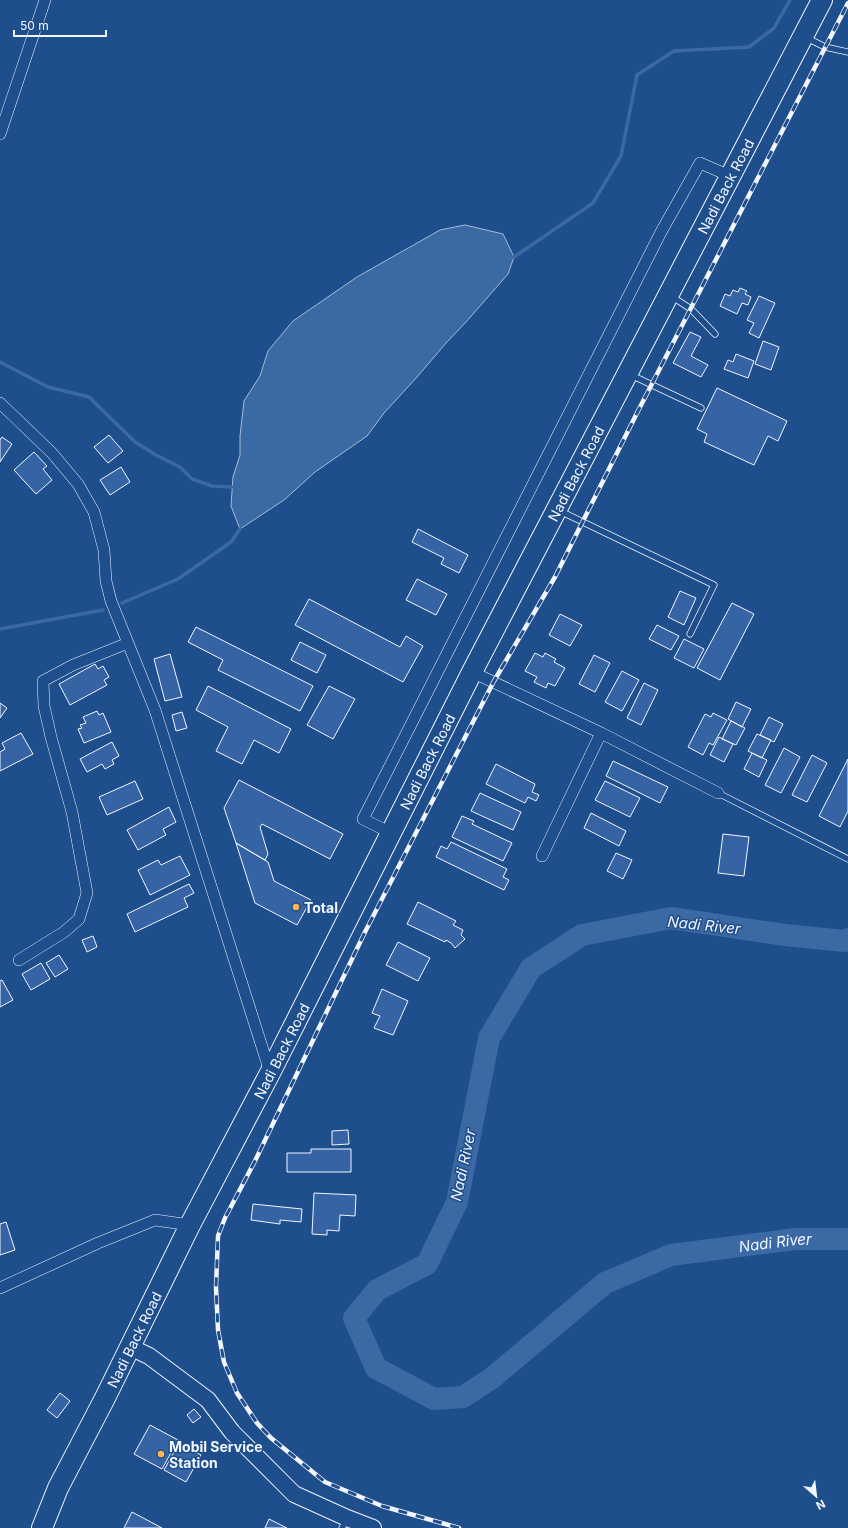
<svg xmlns="http://www.w3.org/2000/svg" width="848" height="1528" viewBox="0 0 848 1528" font-family="Inter,sans-serif">
  <style>
    .water { fill: #3b69a3; stroke: #a8bbd7 }
    .lines { fill: none; stroke-linecap: round; stroke-linejoin: round }
    .stream { stroke: #3b69a3; stroke-width: 3.5 }
    .river { stroke: #3b69a3; stroke-width: 22 }
    .building { fill: #3563a3; stroke: #f2f6ff }
    .lane-casing { stroke: #f2f6ff; stroke-width: 7 }
    .street-casing { stroke: #f2f6ff; stroke-width: 12 }
    .secondary-casing { stroke: #f2f6ff; stroke-width: 18 }
    .highway-casing { stroke: #f2f6ff; stroke-width: 22 }
    .lane { stroke: #1f4e8c; stroke-width: 5.5 }
    .street { stroke: #1f4e8c; stroke-width: 11 }
    .secondary { stroke: #1f4e8c; stroke-width: 16 }
    .highway { stroke: #1f4e8c; stroke-width: 20 }
    .rail-casing { stroke: #f2f6ff; stroke-width: 4.5 }
    .rail { stroke: #1f4e8c; stroke-width: 3; stroke-dasharray: 9; stroke-linecap: butt }
    .poi-dot { fill: #ffb74d; stroke: #1f4e8c; stroke-width: 1.5 }
    .labels { text-anchor: middle; dominant-baseline: central; stroke-width: 3; stroke-linejoin: round; paint-order: stroke }
    .street-label { font-size: 14px; fill: #f2f6ff; stroke: #1f4e8c }
    .poi-label { font-size: 14px; font-weight: bold; fill: #f2f6ff; stroke: #1f4e8c; text-anchor: start }
    .water-label { font-size: 15px; font-style: italic; fill: #f2f6ff; stroke: #1f4e8c }
  </style>
  <rect width="100%" height="100%" fill="#1f4e8c"/>
  <!-- water -->
  <path class="water" d="M465,225L503,234L514,257L508,274L466,322L446,343L417,377L384,413L367,436L315,472L284,500L240,529L231,506L233,477L240,455V436L244,401L260,376L268,351L293,321L357,277L440,230Z"/>
  <g class="lines">
    <!-- stream -->
    <path class="stream" d="M514,257L593,203L621,156L637,75L674,51L749,47L774,28L790,0
      M0,362L48,387L89,397L135,442L156,455L180,467L192,479L212,486L232,487
      M122,603L178,579L231,542L240,529
      M0,629L103,610"/>
    <!-- river -->
    <path class="river" id="s1" d="M848,939L844,941L785,935L671,918L582,935L531,968L489,1038L457,1202L427,1264L377,1290L354,1318L376,1368L434,1399L463,1397L492,1378L605,1283L671,1255L795,1239H848"/>
  </g>
  <!-- building -->
  <path class="building" d="M740,288L747,291L745,294L751,297L748,305L742,303L737,314L720,306L725,294L730,296L733,290L738,292Z
    M759,296L775,303L759,338L749,333L754,323L747,320Z
    M690,332L701,337L691,356L708,365L701,377L673,363Z
    M763,341L779,347L771,370L755,364Z
    M736,354L754,361L748,378L724,369L728,360L733,362Z
    M717,388L787,421L778,441L768,436L754,465L704,442L707,434L697,429Z
    M109,435L123,451L108,463L94,447Z
    M2,437L12,444L0,462V440Z
    M34,452L47,466L43,469L52,480L36,494L14,470Z
    M121,467L130,482L110,495L100,480Z
    M418,529L468,555L459,573L441,564L444,558L412,542Z
    M417,579L447,594L436,615L406,600Z
    M680,591L696,598L684,625L668,617Z
    M309,599L400,647L406,636L423,646L403,682L295,625Z
    M732,603L754,614L720,680L697,668Z
    M560,614L582,625L570,646L549,635Z
    M657,625L679,636L671,650L649,639Z
    M196,627L313,686L300,711L218,670L223,660L188,642Z
    M684,639L704,649L694,668L674,658Z
    M300,642L326,655L317,673L291,660Z
    M535,653L543,657L545,653L556,659L554,662L565,668L555,686L548,683L546,688L534,682L537,677L525,671Z
    M170,654L182,697L165,701L154,659Z
    M594,655L610,663L595,692L579,684Z
    M95,664L98,669L103,666L109,677L104,680L107,685L70,705L59,684Z
    M622,671L639,680L622,711L605,702Z
    M644,683L658,690L641,725L627,718Z
    M208,686L291,729L279,753L254,740L242,764L216,751L228,727L196,710Z
    M329,686L355,699L333,739L307,725Z
    M736,702L751,709L742,727L728,719Z
    M0,703L7,708L0,718Z
    M97,711L99,715L103,713L111,732L84,743L78,729L82,728L80,725L86,723L83,717Z
    M182,712L187,728L176,731L172,715Z
    M713,713L727,720L713,745L709,743L703,755L688,747L705,714L711,717Z
    M769,717L783,724L774,742L760,735Z
    M731,721L745,728L736,745L722,739Z
    M21,733L33,754L0,771V752L5,749L2,743Z
    M757,734L771,740L762,758L748,751Z
    M719,737L733,744L724,762L710,755Z
    M112,742L119,756L112,760L114,764L105,769L102,764L87,772L80,759Z
    M784,748L800,757L781,793L765,785Z
    M752,753L767,760L759,777L744,769Z
    M812,755L827,763L807,802L792,795Z
    M848,759V811L840,827L819,816Z
    M613,761L668,787L660,803L606,776Z
    M496,764L535,784L532,792L539,795L536,801L528,797L525,803L486,784Z
    M239,780L343,834L330,859L262,824L260,827L268,854L265,860L236,843L224,808Z
    M135,781L143,799L107,815L99,797Z
    M605,781L640,798L630,817L595,800Z
    M480,793L521,812L513,830L471,811Z
    M169,807L176,822L163,829L166,835L138,850L127,830Z
    M591,813L626,831L619,846L584,828Z
    M462,816L474,821L472,824L512,843L503,861L452,837Z
    M723,834L749,837L744,876L718,873Z
    M451,842L507,869L503,877L509,880L504,890L436,857L441,846L447,849Z
    M236,843L268,862L274,881L311,900L297,925L255,903Z
    M616,853L632,860L623,879L607,871Z
    M180,856L190,875L150,895L138,870L158,860L161,865Z
    M189,884L194,893L184,898L188,907L135,932L127,914Z
    M418,902L456,921L453,925L463,930L461,935L465,939L455,948L451,943L446,940L445,942L407,924Z
    M93,936L97,947L87,952L82,940Z
    M398,942L430,958L418,981L386,965Z
    M59,955L68,969L55,977L46,963Z
    M41,963L50,979L31,990L22,974Z
    M2,980L13,1000L0,1007V981Z
    M382,989L408,1001L393,1035L374,1028L380,1016L372,1013Z
    M348,1130L349,1144L332,1145V1131Z
    M311,1149H351V1172H287V1153H311Z
    M314,1193L356,1195L355,1216L340,1215L339,1231L327,1230V1235L312,1234Z
    M253,1204L302,1209L301,1222L280,1220V1224L251,1220Z
    M6,1222L15,1250L0,1255V1224Z
    M60,1393L70,1401L57,1418L47,1410Z
    M194,1409L201,1417L193,1423L187,1415Z
    M150,1425L178,1440L162,1469L134,1454Z
    M179,1443L201,1455L186,1482L164,1470Z
    M132,1512L162,1528H124Z
    M269,1519L287,1528H265Z"/>
  <g class="lines">
    <!-- lane casing -->
    <g class="lane-casing">
      <path id="lane" d="M805,37L825,47L848,52
        M671,296L691,309L715,334
        M631,375L701,408
        M560,511L714,585L690,634
        M718,793L848,859
        M342,1528L347,1518"/>
    </g>
    <!-- street casing -->
    <g class="street-casing">
      <path id="street" d="M0,134L45,0
        M0,403L52,453L78,484L94,512L104,550L106,581L111,601L155,710L270,1072
        M472,672L601,733L718,793
        M391,833L363,819L661,232L700,163L730,176
        M542,856L601,733
        M19,960L64,932L79,919L87,893L72,812L51,737L44,706L43,681L73,665L128,643
        M0,1288L98,1243L155,1220L190,1225"/>
    </g>
    <!-- secondary casing -->
    <g class="secondary-casing">
      <path id="secondary" d="M130,1347L149,1356L208,1400L232,1432L294,1494L347,1518L373,1528"/>
    </g>
    <!-- highway casing -->
    <g class="highway-casing">
      <g id="highway">
        <path id="s2" d="M42,1528L58,1488L105,1398L190,1225L270,1073L472,672L822,0"/>
      </g>
    </g>
    <!-- lane -->
    <use href="#lane" class="lane"/>
    <!-- street -->
    <use href="#street" class="street"/>
    <!-- secondary -->
    <use href="#secondary" class="secondary"/>
    <!-- highway -->
    <use href="#highway" class="highway"/>
    <!-- rail casing -->
    <g class="rail-casing">
      <path id="rail" d="M459,1528L382,1506L325,1482L271,1438L257,1423L237,1393L224,1362L218,1330L216,1287L218,1236L225,1218L255,1161L365,932L494,681L555,577L638,411L848,3"/>
    </g>
    <!-- rail -->
    <use href="#rail" class="rail"/>
  </g>
  <!-- markers -->
  <g class="poi-dot">
    <circle cx="296" cy="907" r="4"/>
    <circle cx="161" cy="1454" r="4"/>
  </g>
  <g class="labels">
    <!-- street labels -->
    <g class="street-label">
      <text stroke="none"><textPath href="#s2" startOffset="1506">Nadi Back Road</textPath></text>
      <text stroke="none"><textPath href="#s2" startOffset="1182">Nadi Back Road</textPath></text>
      <text stroke="none"><textPath href="#s2" startOffset="858">Nadi Back Road</textPath></text>
      <text stroke="none"><textPath href="#s2" startOffset="534">Nadi Back Road</textPath></text>
      <text stroke="none"><textPath href="#s2" startOffset="210">Nadi Back Road</textPath></text>
    </g>
    <!-- poi labels -->
    <g class="poi-label">
      <text x="304" y="907">Total</text>
      <text x="169" y="1446">Mobil Service<tspan x="169" dy="16">Station</tspan></text>
    </g>
    <!-- water labels -->
    <g class="water-label">
      <text transform="translate(704 925) rotate(6)">Nadi River</text>
      <text transform="translate(463 1165) rotate(-78)">Nadi River</text>
      <text stroke="none"><textPath href="#s1" startOffset="1249">Nadi River</textPath></text>
    </g>
  </g>
  <!-- north arrow -->
  <g transform="translate(816 1496) rotate(152)" stroke="#1f4e8c" stroke-width="3" paint-order="stroke">
  <path d="M0-3L7 15L0 10L-7 15Z" fill="#f2f6ff"/>
  <text y="-6" font-size="11" font-weight="bold" text-anchor="middle" fill="#f2f6ff">N</text>
  </g>
  <!-- scale -->
  <path d="M14 30v6h92v-6" fill="none" stroke="#f2f6ff" stroke-width="2"/>
  <text x="20" y="30" font-size="12" fill="#f2f6ff" stroke="#1f4e8c" stroke-width="3" paint-order="stroke">50 m</text>
</svg>
